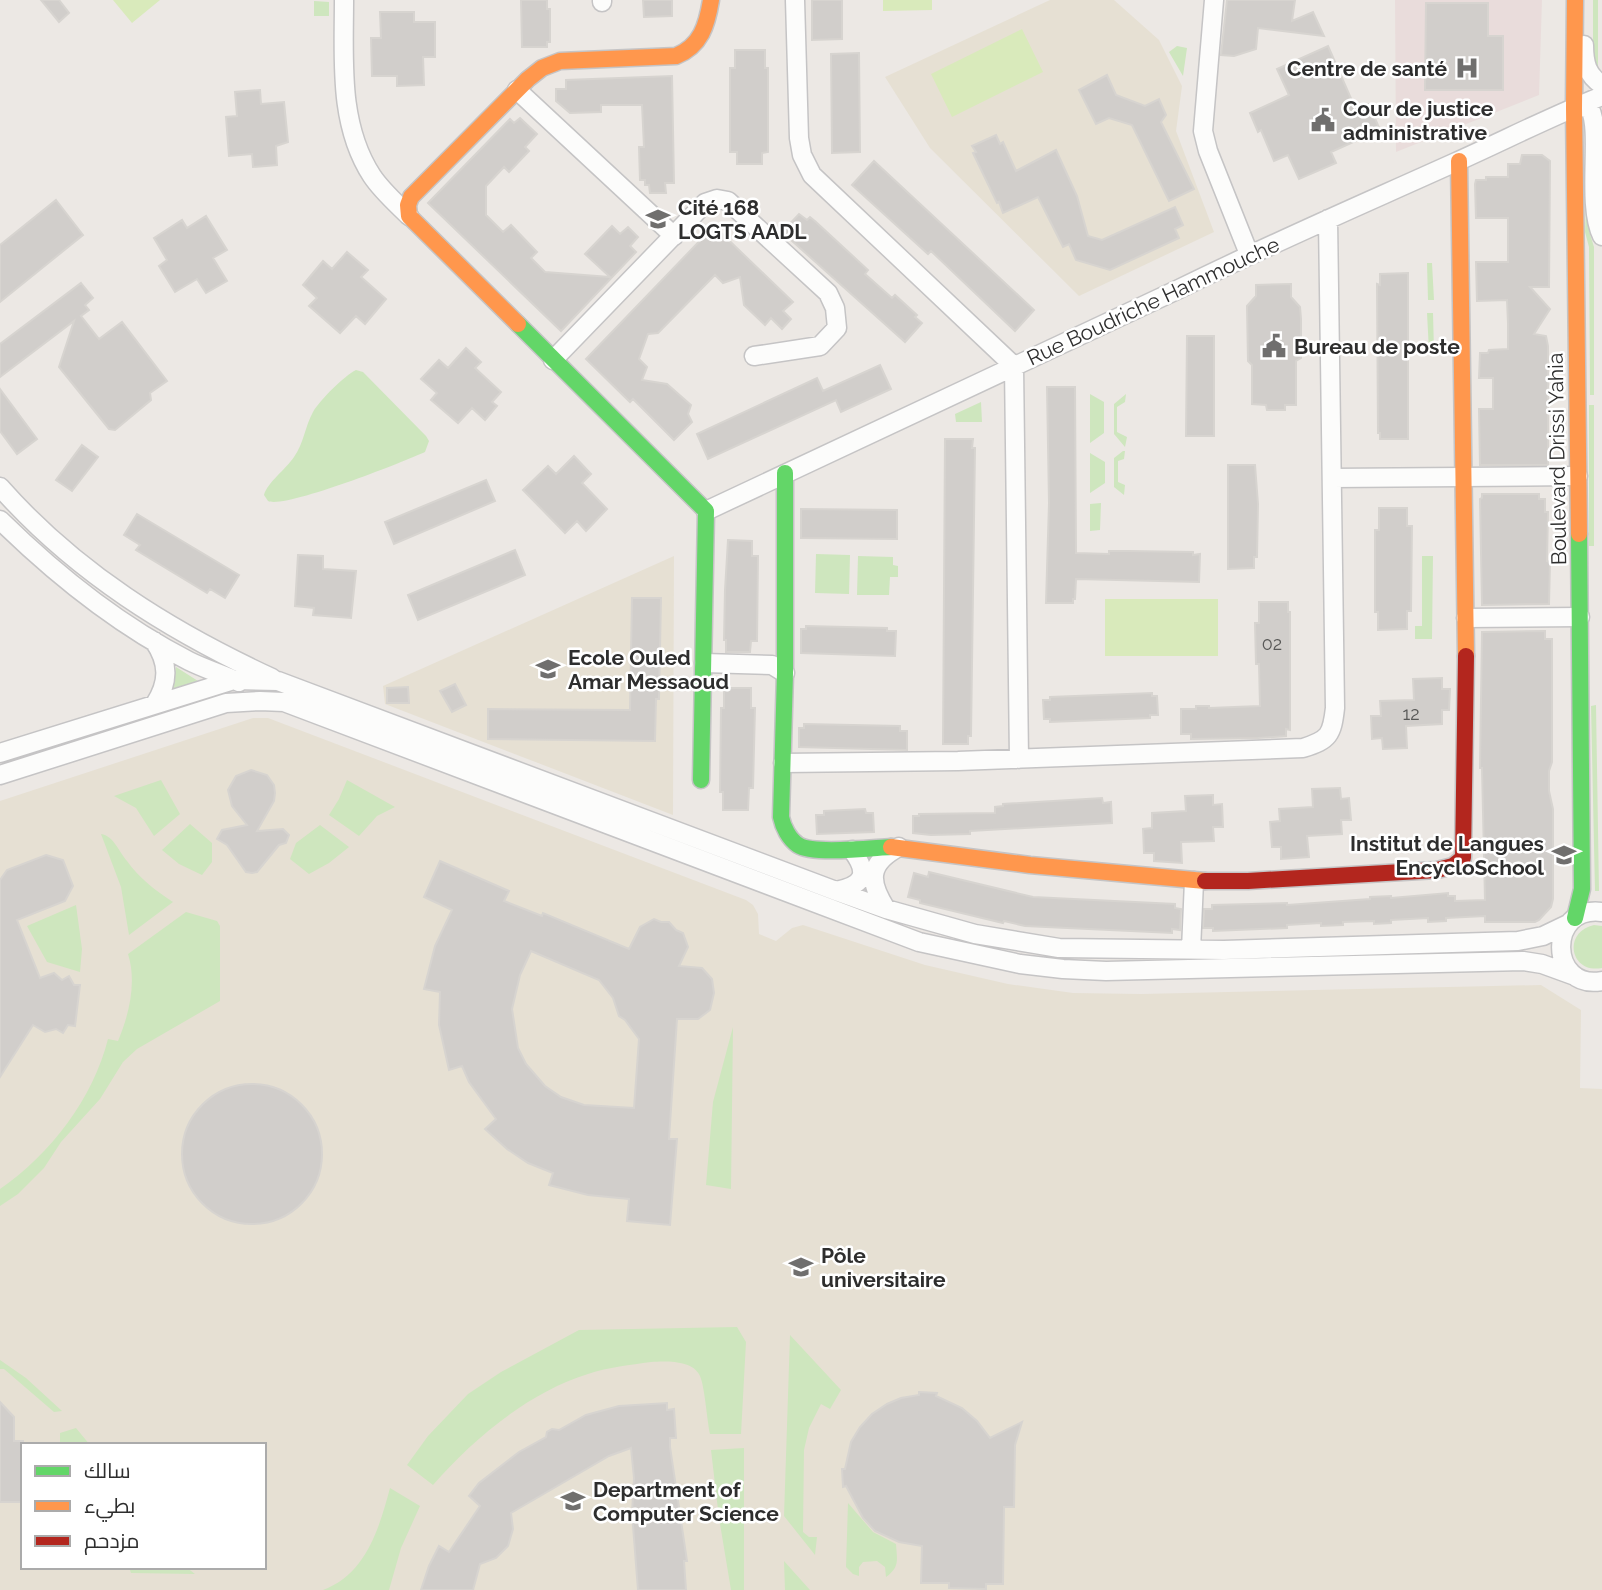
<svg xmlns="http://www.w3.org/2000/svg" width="1602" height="1590" viewBox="0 0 1602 1590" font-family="Raleway,Cairo,sans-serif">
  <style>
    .education { fill: #e6e0d3; fill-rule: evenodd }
    .medical { fill: #e9dcdb }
    .green { fill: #cee6be }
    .pitch { fill: #d9eabb }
    .building { fill: #d1cecb; stroke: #d7d4d0; stroke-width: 2; fill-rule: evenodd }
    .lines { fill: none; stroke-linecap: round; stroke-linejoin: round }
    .street-casing { stroke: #c5c4c5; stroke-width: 21 }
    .fast-casing { stroke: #c5c4c5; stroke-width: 19 }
    .slow-casing { stroke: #c5c4c5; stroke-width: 19 }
    .jam-casing { stroke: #c5c4c5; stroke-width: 19 }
    .street { stroke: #fcfcfb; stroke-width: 18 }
    .fast { stroke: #63d668; stroke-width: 16 }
    .slow { stroke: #ff974d; stroke-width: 16 }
    .jam { stroke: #b3261e; stroke-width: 16 }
    .labels { text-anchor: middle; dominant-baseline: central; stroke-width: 5; stroke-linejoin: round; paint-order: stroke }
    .number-label { font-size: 18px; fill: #585857 }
    .poi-label { font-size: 21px; font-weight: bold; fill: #2e2e2e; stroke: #fff; text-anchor: start }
    .street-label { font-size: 21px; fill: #2e2e2e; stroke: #fff }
  </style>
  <rect width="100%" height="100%" fill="#ece8e4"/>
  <!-- education -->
  <path class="education" d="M1050,0H1114L1159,40L1182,86L1176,131L1214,232L1079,296L930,148L885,77Z
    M674,556L673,815L385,704L383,686Z
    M253,718H268L746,900L753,905L758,914L759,934L776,941L792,928L803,925L925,965L1008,984L1073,993L1141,994L1541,985L1581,1010L1580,1088L1602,1089V1590H0V801ZM23,1445H264V1567H23Z"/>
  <!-- medical -->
  <path class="medical" d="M1395,0H1542L1539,95L1396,152Z"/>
  <!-- green -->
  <path class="green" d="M1593,0H1598V70L1593,61Z
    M314,1L329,2V16H314Z
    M1177,46L1187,48L1183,76L1169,52Z
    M1589,125V231L1594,247V395H1590L1589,247L1585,232Z
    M1427,263H1432L1434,300H1428Z
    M1427,313H1433L1434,351H1429Z
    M356,370L363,372L426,436L429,441L425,452C403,462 285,509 268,501L264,495C267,483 286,469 294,457C304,443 305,426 313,412C320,400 344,376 356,370Z
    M1090,394L1104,402V433L1090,443Z
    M1126,394L1125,402L1117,407V432L1127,437L1125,447L1114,434V404Z
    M981,402L982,422H956L955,414Z
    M1589,405H1594V546H1589Z
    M1123,451H1125L1124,459L1118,461V482L1125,485L1124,495L1114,487V458Z
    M1090,453L1105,462V483L1090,493Z
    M1101,503L1100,530L1090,531V504Z
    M816,554L850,555L849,594L815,593Z
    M858,556L893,557V565L898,566V577H890L889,595H857Z
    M1422,556H1433L1432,639H1415V626H1422Z
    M176,667L198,681L172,689Z
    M1596,705L1599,891H1595L1591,706Z
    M161,780L180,814L154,836L136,808L114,796Z
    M347,780L395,807L377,816L359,836L329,815L339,799Z
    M190,824L212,843V862L202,875L179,864L162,850Z
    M320,825L349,847L329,863L309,874L290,859L296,843Z
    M101,834C114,836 119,852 127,861C139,878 156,891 173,902L129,935L121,887Z
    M76,905L82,949L80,972L47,962L27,926Z
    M186,912L217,921L220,926V1001L137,1049L123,1062L100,1099L61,1142L44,1168L18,1194L0,1206V1189C51,1154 93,1098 108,1039L118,1041C129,1015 137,982 128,954Z
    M1594,925L1602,926V968C1570,974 1562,932 1594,925Z
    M733,1027L731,1189L706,1185L713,1102Z
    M737,1327L746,1342L741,1434H710C707,1420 705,1388 700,1376C693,1360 666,1361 651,1362C630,1365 609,1367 588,1374C529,1392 473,1439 433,1485L407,1465L428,1436L468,1394L501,1372L579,1330Z
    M790,1335L841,1390L830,1409L821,1404L809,1428L804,1450L803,1532L809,1537H817L815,1555L784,1516Z
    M0,1360L26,1378L62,1411L54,1412L4,1369H0Z
    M76,1428L90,1445H60V1433Z
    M744,1448V1590H731L719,1518L711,1450Z
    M390,1488L420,1506L401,1548L389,1590H323C366,1574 379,1529 390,1488Z
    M848,1503L873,1532L896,1544C897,1560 900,1567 886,1577L885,1567L877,1561L863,1562L859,1567V1576L853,1574L846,1567Z
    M784,1561L810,1590H785Z
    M129,1567H186L195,1574L131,1573Z"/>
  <!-- pitch -->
  <path class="pitch" d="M113,0H160L132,23Z
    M883,0H932V10L883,11Z
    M1022,29L1043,72L952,117L931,74Z
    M1105,599H1218V656H1105Z"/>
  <!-- building -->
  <path class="building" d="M41,0H59L69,13L59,22Z
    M521,0H547V9H550V42H547V47H522Z
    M643,0H672V16L644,17Z
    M812,0H842V39L812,40Z
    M1227,0H1295L1292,21L1313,12L1324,36L1258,28L1256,49L1234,56L1221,55Z
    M1426,3H1488V36H1503V90H1425Z
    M380,12H414V22H435V57H423L424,85L397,86V76H372L371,38H381Z
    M1328,46L1356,110L1369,104L1380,130L1331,152L1336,163L1299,179L1288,155L1274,161L1261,130L1258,132L1250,113L1289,95L1277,69Z
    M735,50H765V68H768V152L762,153V164H737V152H730V68H735Z
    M859,53L860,152L832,153L831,54Z
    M1107,75L1116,95L1145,106L1159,99L1166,115L1161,122L1194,189L1169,201L1132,125L1109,118L1096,124L1079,90Z
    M672,76L674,183H665L666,193H650L649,185H645V180H640L639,147H644L642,105H601V112L570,113L556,101V89H566V80Z
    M260,90L261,104L284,102L288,142L276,146L277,165L253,167L252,154L229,156L226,117L237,116L235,92Z
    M520,118L537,134L525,147L529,151L509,172L504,167L486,186V215L503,232L511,225L537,252L531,258L545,272L610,277L585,254L612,226L620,234L628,227L638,237L630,246L636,252L561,331L428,203L510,119L514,123Z
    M996,135L1000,144L1003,142L1016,171L1056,150L1077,196L1088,236L1102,240L1175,207L1183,225L1175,229L1179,238L1110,270L1076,260L1069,244L1063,247L1038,197L1003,213L999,202L997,203L973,153L976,152L972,146Z
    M1522,155H1542L1550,161L1549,287H1530L1550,309L1534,334L1546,336L1548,346V465H1480L1479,409H1493V378H1479L1480,353H1488L1489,350L1508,349V323L1507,300L1477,301L1476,262H1508V218H1476L1475,184L1476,180H1486V177H1508V164H1520Z
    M874,161L1034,310L1015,331L931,251L928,254L852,185Z
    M56,200L83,235L0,302V245Z
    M799,214L807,220L810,217L816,222L868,270L865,274L892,298L895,295L917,315L915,317L922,323L905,342L782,232Z
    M206,216L227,250L213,258L227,281L206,293L197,279L175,292L159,266L167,260L154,238L182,220L187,228Z
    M714,226L793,302L783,311L791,319L782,329L771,318L765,325L744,305L740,277L723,283L715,275L658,333L648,334L639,359L647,367L642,380L667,384L691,405L688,414L692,422L674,440L633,399L630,402L586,359Z
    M347,252L368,270L361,277L386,299L365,324L356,316L340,333L309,306L317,298L303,285L323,261L332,269Z
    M1408,273V439H1380V433H1378L1377,284L1380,285V274Z
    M81,283L93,298L85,305L89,310L81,316L99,339L122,322L167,381L150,393L151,400L115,430L109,429L59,367L74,321L0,377V344Z
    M1291,284V297L1300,307L1301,319V358L1296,361V405H1285V410H1267L1266,405L1252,404V365L1248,361L1247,306L1256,296V285Z
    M1187,336H1214V436H1186Z
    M466,348L481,362L475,368L501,392L492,402L497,406L485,420L472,408L458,423L431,400L437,393L421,379L439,360L448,368Z
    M880,365L891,389L841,412L836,400L708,459L697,434L817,378L823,391Z
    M1047,387H1075L1076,553L1109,554V551H1129L1193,552V555L1200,554L1199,582L1076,579L1075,599H1073V603H1046L1049,503Z
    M0,389L37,439L17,454L0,431Z
    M945,439H973L972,448H975L971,736H968V744H943Z
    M82,445L98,457L72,491L56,480Z
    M574,456L591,474L582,483L607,509L586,531L577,521L565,533L523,490L548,466L556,474Z
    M1228,465H1255L1258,504L1257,557H1254V568L1228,569Z
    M486,480L495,501L394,544L385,522Z
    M1482,494H1539V499H1545V512H1548L1547,561L1550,562L1549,604L1482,605L1480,499L1482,498Z
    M1379,508H1407V526H1412L1411,611H1407V629L1378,630V612H1375V530H1379Z
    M801,509L897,510V539L801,538Z
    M137,514L239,575L225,598L210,589L207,593L136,550L140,545L124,535Z
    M728,540L752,541V556H758L757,641H751L750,652H726V640H724L725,590Z
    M515,550L525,575L418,620L408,595Z
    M298,555L323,556V569L356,571L351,618L313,615L314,608L295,606Z
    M632,598H661L659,699H656L655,741L488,739V709L630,710Z
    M1259,602H1288V612H1290V730L1286,729V736L1258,738L1191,739V734H1181V709H1196V706H1209V708L1260,706L1259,664H1256L1255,623H1259Z
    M806,626L887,628V631H896L895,656L801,653V629H806Z
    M1545,631V639H1552V762L1549,771V791L1553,809V899L1551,907L1539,920L1535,922H1485V916L1446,918V921L1428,922V918L1391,920V923L1374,924V921L1343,922V925L1321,926V923L1287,925V928L1213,931V928H1203L1204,909H1212V905L1287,903V905L1370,899V897L1391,896V898L1448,893V896H1455V901L1485,900L1482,768H1480L1482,632Z
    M1442,678V689H1450L1449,710H1442V724L1406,726L1407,748L1383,749L1382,738L1372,739L1371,716H1381L1380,701L1414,700L1413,679Z
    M455,684L466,705L452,712L440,691Z
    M408,687L409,703H387V688Z
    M724,688H751V708H755L753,788H749L748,810H723V792H720L721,708H724Z
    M1152,693V696H1157L1158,715H1150V718L1050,722V719H1044L1043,700H1050V697Z
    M804,724L900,726V731H907V750L799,747V728H804Z
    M251,770L267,775L274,785L275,793L274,801L257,831L283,829L289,835L286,843L279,845L257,872L252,873L246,872L227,845L217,839L222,830L247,825L232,806L228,790L236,776Z
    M1340,788L1341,799L1349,798L1351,820H1341L1342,834L1307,836L1309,857L1281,859V847H1272L1270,822L1280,821L1279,809L1313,807L1312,789Z
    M1213,795V805L1222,804L1223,827H1213L1214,841L1181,842L1182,863L1154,861V853H1144L1143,829L1152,828V813L1186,811L1185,796Z
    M1102,798L1103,803L1111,802L1112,823L970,831V834L931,835L913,833V816H919V814L995,813V807L1003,806V804Z
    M865,809L866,813H873L874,832L817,834L816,815H824V811Z
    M46,855L63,860L73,886L65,901L17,920L40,978L54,973L62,980L69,976L74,985H80L75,1026L68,1025L63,1033L56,1029L45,1032L33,1025L0,1077V880L7,870Z
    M440,861L509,891L504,901L542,916L543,913L629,949L640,927L654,919L661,922H669L676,930L683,933L688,947L679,966L702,968L712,979L714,993L710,1010L698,1019H677L669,1139H677L670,1225L627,1221L629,1199L588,1195L549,1185L553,1173L528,1163L507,1149L485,1129L496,1119L469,1082L462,1066L449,1070L439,1025L440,992L424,989L435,946L452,910L424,897ZM531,951L599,980L613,998L619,1016L625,1020L639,1039L634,1108L584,1105L561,1097L545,1086L526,1064L518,1048L512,1009L520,975Z
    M929,872L1033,897L1175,904V908L1181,909L1180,930L1172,929V933L1025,926L1004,921L1003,923L920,903V900L908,897L914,873L928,877Z
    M182 1154a70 70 0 1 1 140 0a70 70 0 1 1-140 0Z
    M919,1392L937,1393L936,1396L962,1408L977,1421L990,1438L1022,1422L1015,1445L1014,1507H1004L1003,1584H986V1589L949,1588V1583H921L922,1546L899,1542L875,1531L863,1518L846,1486L843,1487L842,1469H845L851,1442L860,1427L872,1414L887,1404L901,1398L919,1395Z
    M0,1402L14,1417V1441H23V1502H0Z
    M667,1403V1410L674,1409L676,1438H670V1447L687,1561H684L686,1590H638L632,1513L634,1478L631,1448L609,1456L511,1513L513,1529L508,1546L496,1558L480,1564L473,1590H421L429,1566L439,1546L449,1552L480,1506L469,1496L479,1483L519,1452L546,1437L547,1432L552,1429L559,1430L586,1415L619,1406Z"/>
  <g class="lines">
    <!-- street casing -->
    <g class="street-casing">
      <path id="street" d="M344,0C344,59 338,124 372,176C382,191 396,203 409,216
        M795,0L799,138L802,155L812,175L1014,366L1019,759
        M1214,0L1203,131L1208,151L1249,254
        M602,2V0
        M1584,45C1584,63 1587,75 1602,85
        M517,90L674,236
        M1578,106L1590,109C1602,131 1586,204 1602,236
        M553,360L705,203L717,199L728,201L828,293L835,308L837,328L820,346L754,356
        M1332,478L1578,476
        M0,487C75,572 170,631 272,678
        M706,511L1179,289C1270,244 1363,204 1456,162C1505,140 1552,116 1602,96
        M0,520C55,574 120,626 189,661C205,669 222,674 239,682
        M1466,618L1580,617
        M154,641C169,663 169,682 155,704
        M704,663L772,665L785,673
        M0,753L234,680L278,681L836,891L886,909L975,934L1059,948L1224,950L1518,941L1543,936L1568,924
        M783,763L958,761L1303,748C1329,740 1332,735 1335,708L1328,219
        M0,775L226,703L260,701L284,702L919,942L1020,964L1063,969L1106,971L1523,961L1542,964L1575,976
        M836,891C865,885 869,873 852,850
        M886,909C869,882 867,864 899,847
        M1602,912C1546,905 1549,991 1602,981
        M1191,950L1194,881"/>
    </g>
    <!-- fast casing -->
    <g class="fast-casing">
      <path id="fast" d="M518,324L706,511L701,780
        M785,473V673L781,817C783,827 789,839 798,845C813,855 871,848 891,847
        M1575,918L1582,889L1579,534"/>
    </g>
    <!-- slow casing -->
    <g class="slow-casing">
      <path id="slow" d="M1575,0L1574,108L1579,534
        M1459,161L1466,656
        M518,324L409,216L408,205L411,197L528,79L542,68L560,61L676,56C701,46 707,25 711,0
        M891,847L1030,865L1205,881"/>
    </g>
    <!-- jam casing -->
    <g class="jam-casing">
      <path id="jam" d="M1205,881H1248L1437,870L1453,866L1463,858L1466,656"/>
    </g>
    <!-- street -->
    <use href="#street" class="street"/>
    <!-- fast -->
    <use href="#fast" class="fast"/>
    <!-- slow -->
    <use href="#slow" class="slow"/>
    <!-- jam -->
    <use href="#jam" class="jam"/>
  </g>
  <!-- icons -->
  <defs>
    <g id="hospital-bare" transform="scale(1.89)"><path d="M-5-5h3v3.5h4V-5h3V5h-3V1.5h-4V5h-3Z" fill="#706f6e" stroke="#fff" stroke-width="2.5" paint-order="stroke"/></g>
    <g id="civic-bare" transform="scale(1.89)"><path d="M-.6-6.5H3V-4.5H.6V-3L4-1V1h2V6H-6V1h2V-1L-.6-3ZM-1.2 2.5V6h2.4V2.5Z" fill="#706f6e" stroke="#fff" stroke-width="2.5" paint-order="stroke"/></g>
    <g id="school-bare" transform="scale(1.89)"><path d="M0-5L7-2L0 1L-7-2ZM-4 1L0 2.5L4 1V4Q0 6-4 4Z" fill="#706f6e" stroke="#fff" stroke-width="2.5" paint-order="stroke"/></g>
    <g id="university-bare" transform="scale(1.89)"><path d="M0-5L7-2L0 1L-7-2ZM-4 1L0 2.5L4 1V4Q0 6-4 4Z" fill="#706f6e" stroke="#fff" stroke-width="2.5" paint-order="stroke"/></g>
  </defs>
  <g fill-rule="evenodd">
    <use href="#hospital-bare" x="1467" y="68"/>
    <use href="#civic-bare" x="1323" y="120"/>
    <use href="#school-bare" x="658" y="219"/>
    <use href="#civic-bare" x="1274" y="346"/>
    <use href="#school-bare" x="548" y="669"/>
    <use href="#school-bare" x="1564" y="855"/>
    <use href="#university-bare" x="801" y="1267"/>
    <use href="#university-bare" x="573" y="1501"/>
  </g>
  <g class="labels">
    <!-- number labels -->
    <g class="number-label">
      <text x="1272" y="643">02</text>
      <text x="1411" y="713">12</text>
    </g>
    <!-- poi labels -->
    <g class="poi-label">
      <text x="1447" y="68" text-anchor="end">Centre de santé</text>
      <text x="1343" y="108">Cour de justice<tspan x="1343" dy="24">administrative</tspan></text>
      <text x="678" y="207">Cité 168<tspan x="678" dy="24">LOGTS AADL</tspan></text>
      <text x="1294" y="346">Bureau de poste</text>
      <text x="568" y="657">Ecole Ouled<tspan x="568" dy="24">Amar Messaoud</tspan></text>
      <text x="1544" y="843" text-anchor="end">Institut de Langues<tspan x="1544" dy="24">EncycloSchool</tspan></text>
      <text x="821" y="1255">Pôle<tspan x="821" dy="24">universitaire</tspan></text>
      <text x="593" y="1489">Department of<tspan x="593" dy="24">Computer Science</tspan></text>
    </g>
    <!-- street labels -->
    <g class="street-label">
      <text transform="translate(1153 301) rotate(-25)">Rue Boudriche Hammouche</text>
      <text transform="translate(1557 459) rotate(-91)">Boulevard Drissi Yahia</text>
    </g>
  </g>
  <!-- legend -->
  <rect x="21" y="1443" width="245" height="126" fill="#ffffff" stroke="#ababab" stroke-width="2"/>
  <rect x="35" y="1466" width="35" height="10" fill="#63d668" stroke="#ababab" stroke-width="2"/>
  <text x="84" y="1478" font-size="21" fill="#2e2e2e">سالك</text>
  <rect x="35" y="1501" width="35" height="10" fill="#ff974d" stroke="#ababab" stroke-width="2"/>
  <text x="84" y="1513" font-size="21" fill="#2e2e2e">بطيء</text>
  <rect x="35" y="1536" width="35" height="10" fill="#b3261e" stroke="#ababab" stroke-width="2"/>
  <text x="84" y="1548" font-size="21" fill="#2e2e2e">مزدحم</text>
</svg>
